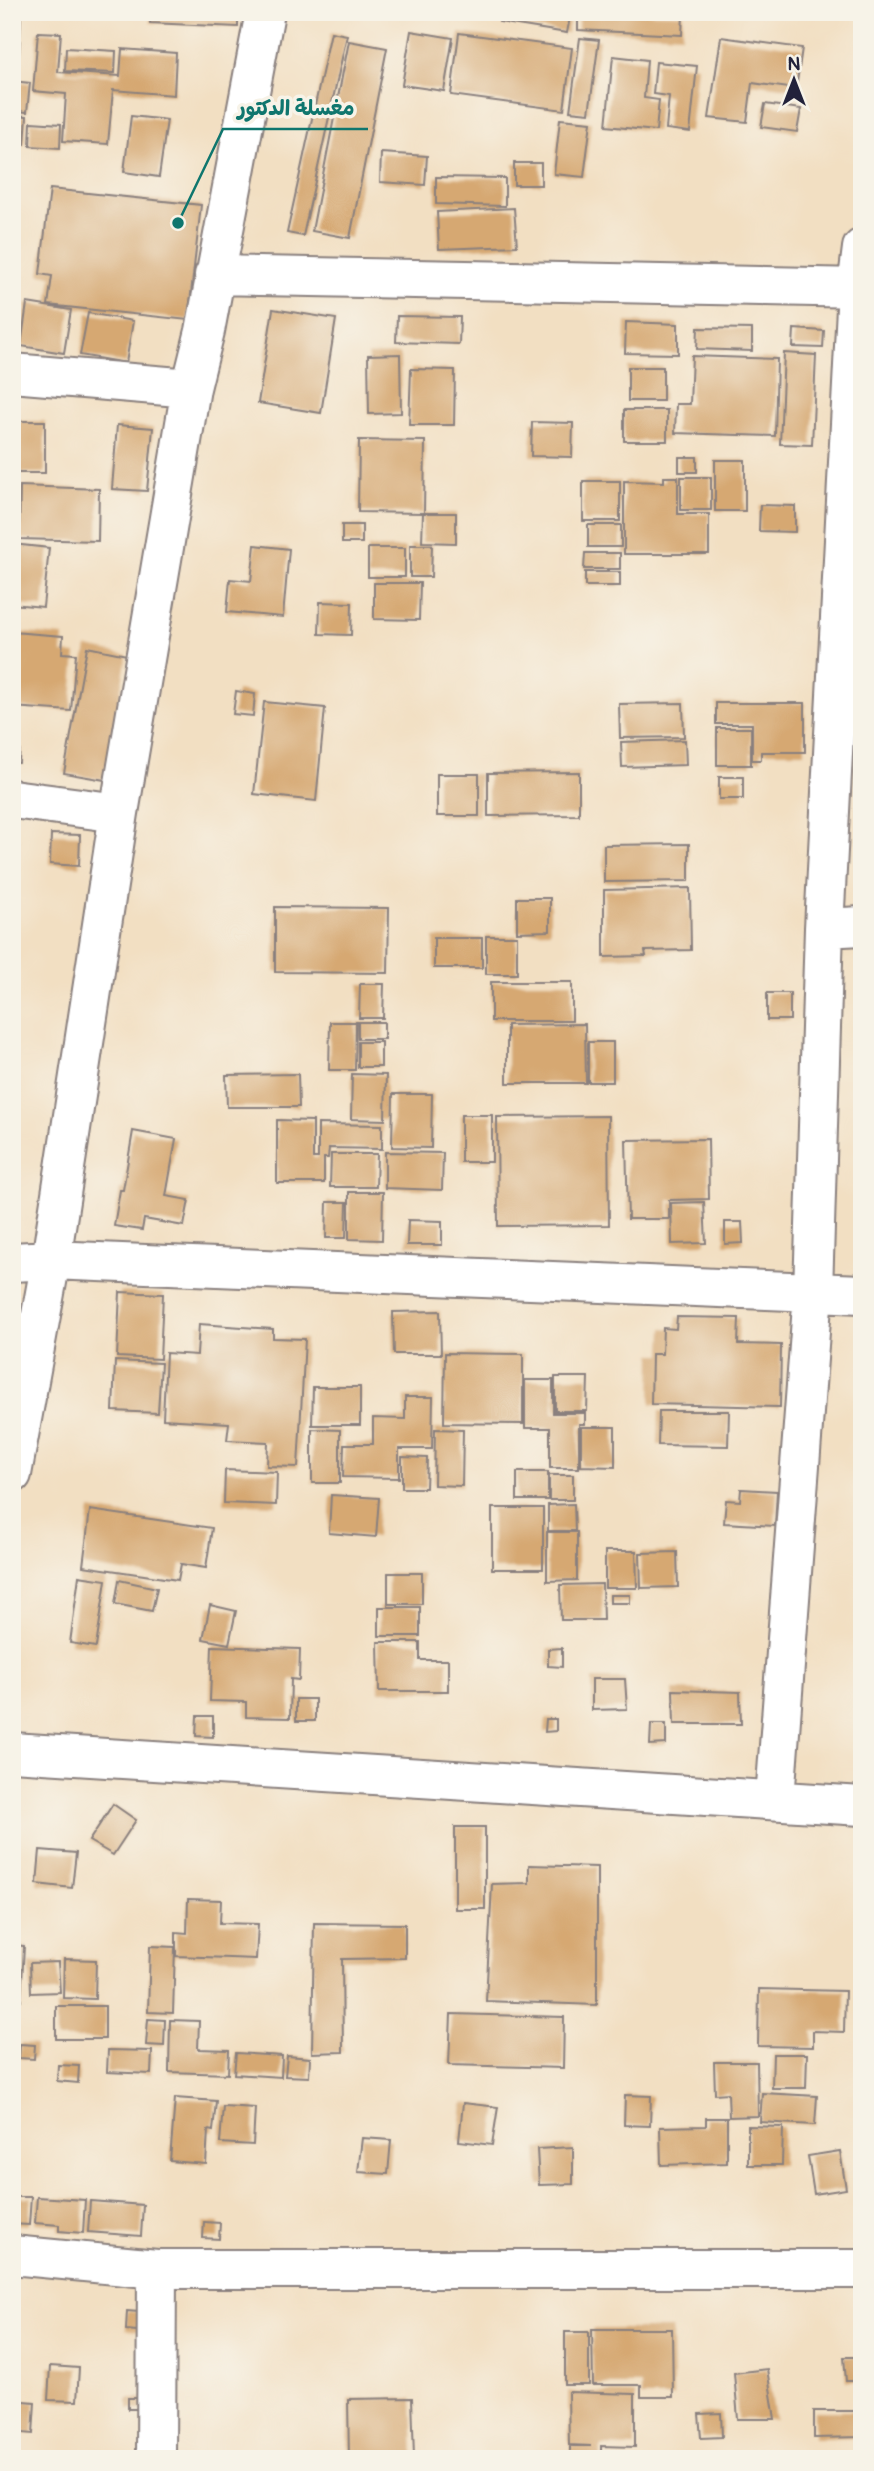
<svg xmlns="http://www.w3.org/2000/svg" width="874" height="2471" viewBox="0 0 874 2471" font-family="Pangolin,'Playpen Sans Arabic',sans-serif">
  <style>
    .building { fill: #d6a872 }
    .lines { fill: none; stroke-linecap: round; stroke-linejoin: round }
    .minor-casing { stroke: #8a807e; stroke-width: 42 }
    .minor { stroke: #fff; stroke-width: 38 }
    .leader { fill: none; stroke: #0f766e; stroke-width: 2.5 }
    .callout-dot { fill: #0f766e; stroke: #f7f3e8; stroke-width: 2.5 }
    .callout-label { font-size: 21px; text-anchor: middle; font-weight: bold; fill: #0f766e; stroke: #f7f3e8; stroke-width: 7; stroke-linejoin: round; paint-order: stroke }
  </style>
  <rect width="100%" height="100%" fill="#f7f3e8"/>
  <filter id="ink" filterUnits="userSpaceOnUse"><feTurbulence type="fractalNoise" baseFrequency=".0143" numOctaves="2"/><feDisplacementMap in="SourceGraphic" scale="14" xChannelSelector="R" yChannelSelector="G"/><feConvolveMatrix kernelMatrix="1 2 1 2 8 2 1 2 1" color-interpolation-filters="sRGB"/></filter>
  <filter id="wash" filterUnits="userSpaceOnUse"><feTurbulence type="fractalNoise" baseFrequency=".00686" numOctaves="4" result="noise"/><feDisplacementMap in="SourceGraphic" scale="28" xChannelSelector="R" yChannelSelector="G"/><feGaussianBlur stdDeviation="1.57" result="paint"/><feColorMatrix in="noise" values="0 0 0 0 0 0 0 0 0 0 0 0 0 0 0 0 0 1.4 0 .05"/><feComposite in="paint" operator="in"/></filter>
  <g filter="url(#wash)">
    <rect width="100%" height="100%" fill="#f2dfc2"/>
    <g id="blocks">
      <!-- building -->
      <path class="building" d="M150,12H238V27L150,23Z
        M434,12H462L461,17Z
        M501,12H571L567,33L499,22Z
        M578,12L683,14L682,35L578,30Z
        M12,18L21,19L19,56H12Z
        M411,31L453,38L444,91L402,85Z
        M38,32L61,33L58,72L120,76L122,49L176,53L174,95L113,90L108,144L63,141L66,94L33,91Z
        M331,32L347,35L303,236L287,233Z
        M459,33L572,48L564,110L451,95Z
        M721,37L802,48L796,89L752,83L747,122L709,118Z
        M580,38L599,40L589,113L570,111Z
        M349,41L387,48L350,238L312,231Z
        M66,48L116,51L115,73L65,71Z
        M613,56L647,60L644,98L659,100L656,131L606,126Z
        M656,62L697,66L690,132L666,129L669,96L653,94Z
        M12,81L30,83L27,112L12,110Z
        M765,104L801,109L797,132L761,127Z
        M12,115L27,116L25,144H12Z
        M131,116L167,120L159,177L124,172Z
        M560,119L591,122L584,177L554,174Z
        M31,122L61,124L60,148L30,146Z
        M381,153L427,156L425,185L380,182Z
        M514,163H541V185H514Z
        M436,177L505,178V206L436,204Z
        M50,189L201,205L188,320L48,305L52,276L40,274Z
        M514,208L517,246L439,249L437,212Z
        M27,303L71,310L64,353L21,346Z
        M273,309L336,319L321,413L258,403Z
        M88,313L133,321L126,363L80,355Z
        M397,316L460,317L459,344L396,342Z
        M626,322L678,324V354L625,353Z
        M698,328L752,329V351L697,349Z
        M794,329L824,331L823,348L793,347Z
        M784,353L816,355L812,445L780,444Z
        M400,354L401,413L369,414L368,355Z
        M692,356L777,359L775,436L675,433L676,404H690Z
        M628,367H663V401H628Z
        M411,369L455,370L454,425H409Z
        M624,410H667V441H624Z
        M18,421H45V473H12V442H18Z
        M532,422L573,423L572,457L531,456Z
        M117,425L153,428L147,491L112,489Z
        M359,440L425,441L424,513L358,512Z
        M679,457H697V472H679Z
        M715,460H745V511H715Z
        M664,477H678V514H709V554H624V481L664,482Z
        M681,477H711V510H681Z
        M583,481H620V521H583Z
        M20,486L99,489L98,541L19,539Z
        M760,505L795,506V532L759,531Z
        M423,513H456V543L422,542Z
        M342,525H362V543H342Z
        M588,525H621V547H588Z
        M12,544L49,548L43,607L12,604Z
        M255,545L289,549L283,617L227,612L230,579L251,581Z
        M410,545H432L431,577H410Z
        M368,548H405V577H368Z
        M585,553H620V569H584Z
        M585,572H620V586H585Z
        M374,583H420L419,620L374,619Z
        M320,602L352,603L351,635L319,634Z
        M12,632L63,636L62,653L76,654L71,711L12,707Z
        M87,647L127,655L105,780L64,773Z
        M236,691L255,694L253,716L233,714Z
        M264,702L325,708L316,801L254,794Z
        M683,703L684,737L620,738L619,704Z
        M716,703H805V752H761V760H752V724H716Z
        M717,728H751V765H717Z
        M685,740L686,765L622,767L621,742Z
        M12,742H20L19,763H12Z
        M579,772V815L488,816V773Z
        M437,774H479V816H437Z
        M719,777H743V799H719Z
        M51,834L80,835L79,866L50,864Z
        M689,844V881L604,882V845Z
        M690,888L691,950L645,951L646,956L604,957V890Z
        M517,898H550V931L517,932Z
        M275,907L389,908L388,973L275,972Z
        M486,936H517V974H486Z
        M434,938H482V968H434Z
        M491,982H572V1021H491Z
        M360,984H384L383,1018H359Z
        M767,993H790V1020H767Z
        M330,1022H356L355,1070H329Z
        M358,1022H384V1039H358Z
        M585,1024L586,1083H507V1025Z
        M358,1042H381V1067H358Z
        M588,1042H613V1082H588Z
        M298,1074L299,1107H227L226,1075Z
        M352,1074L386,1075L385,1120L351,1119Z
        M393,1094H432L431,1148L392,1147Z
        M461,1115H492V1162H461Z
        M608,1116L609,1225L498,1226L497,1117Z
        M277,1120L313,1121V1158H318V1124L382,1125V1149L329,1148L328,1158H324V1183H277Z
        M133,1131L176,1139L166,1196L189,1200L184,1226L144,1219L142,1230L114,1226L120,1190H123Z
        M708,1139L709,1199L669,1200V1219H628L626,1140Z
        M385,1152L443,1153L442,1190L385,1188Z
        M331,1154H377L376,1187H330Z
        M349,1192H383L382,1240L349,1239Z
        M327,1202H347L346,1238H326Z
        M704,1202L706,1243L672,1244L671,1203Z
        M408,1220L442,1221V1245H407Z
        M725,1222H742L743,1243L725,1244Z
        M120,1292L163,1294L160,1359L117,1357Z
        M440,1311L441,1354H394L393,1312Z
        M677,1317L739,1318L738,1344L781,1345L780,1407L651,1404L652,1354H662L663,1328L676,1329Z
        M199,1324L273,1329V1338L305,1339L298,1467L267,1466L268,1442L227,1440L229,1423L163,1419L166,1353L197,1355Z
        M445,1353L523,1354V1424L444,1423Z
        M115,1361L161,1363L158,1413L113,1411Z
        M555,1377H588L587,1411H555Z
        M525,1380H553V1413H585V1424H579V1468H550V1428H525Z
        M313,1387H360V1425H312Z
        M405,1397H433L432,1449H399V1478L343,1477L344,1444H373V1418L405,1419Z
        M659,1411H729L728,1446L658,1445Z
        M581,1427H615V1467L581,1466Z
        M312,1429L340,1430V1483H312Z
        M435,1429L463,1430L462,1486L434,1485Z
        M402,1457L427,1458L426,1488H402Z
        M225,1470L277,1472L276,1505L224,1503Z
        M517,1472H548V1500H517Z
        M549,1475H573V1500H549Z
        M741,1489L777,1491L775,1526L724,1523L726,1500L740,1501Z
        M331,1495L379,1498L376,1537L329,1533Z
        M574,1504L575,1531H548V1505Z
        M492,1508H543V1569H492Z
        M90,1510L212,1528L206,1568L181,1564L178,1580L83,1566Z
        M547,1532H577V1580L547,1581Z
        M605,1551H636L637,1588H605Z
        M677,1552L678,1587L641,1588L640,1553Z
        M388,1573H422V1604H388Z
        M79,1576L106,1580L96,1647L70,1643Z
        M119,1580L157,1588L152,1611L115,1604Z
        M602,1584L603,1620H561L560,1585Z
        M610,1595H630V1603H610Z
        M210,1605L236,1611L229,1644L203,1639Z
        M379,1607H420V1636H379Z
        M378,1642H420V1660H448V1691H379Z
        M212,1646L300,1649L299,1680L291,1679L290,1718L246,1717V1702L210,1701Z
        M562,1648V1667L548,1666V1649Z
        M592,1679H625L627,1709L592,1710Z
        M673,1690L740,1692L741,1724H674Z
        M858,1697H862V1733H858Z
        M296,1699H315V1721H296Z
        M197,1716H213V1737L196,1736Z
        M546,1719H556V1731L545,1732Z
        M651,1724H666V1744L650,1745Z
        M113,1804L136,1820L113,1855L89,1841Z
        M455,1827H485V1909H455Z
        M40,1850L76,1853L72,1888L37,1884Z
        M529,1865L597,1867V2005L486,2001L492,1884L529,1883Z
        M188,1899L221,1900L220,1923L258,1924L256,1959L176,1956V1932L187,1933Z
        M314,1923L405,1924V1958L342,1959L343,2052L312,2053Z
        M12,1945L24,1946L21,2000H12Z
        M150,1946L175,1947L173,2013L148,2012Z
        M64,1959L96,1960L95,1999L63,1998Z
        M58,1962L60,1992L31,1993L30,1963Z
        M759,1989L845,1991L844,2032L813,2031V2047L758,2046Z
        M56,2006H105V2039H56Z
        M451,2014L564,2017L563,2068L449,2065Z
        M148,2019L165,2020L164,2046L146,2045Z
        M170,2020L199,2021L198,2049L229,2050L228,2074L169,2072Z
        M20,2044L35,2045L34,2059L19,2058Z
        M108,2050L152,2051L151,2074L107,2072Z
        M236,2053L282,2056L281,2077L234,2074Z
        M773,2054H807L806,2088H772Z
        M287,2056L310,2058L309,2077L285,2076Z
        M714,2062H757L758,2116L729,2117L728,2093L715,2094Z
        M58,2065L79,2066L78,2083L57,2081Z
        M762,2093L817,2096L815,2125L760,2122Z
        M625,2095L651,2096L650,2126L624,2125Z
        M175,2098L216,2101L213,2131L208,2130L206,2164L170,2161Z
        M463,2103L498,2107L492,2145L459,2141Z
        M223,2106L255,2108L253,2145L220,2143Z
        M706,2118H727V2163L661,2165L660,2127L706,2126Z
        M748,2126L783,2127L782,2165H748Z
        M362,2138L391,2140L388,2174L358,2172Z
        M573,2147V2184L539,2185L537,2149Z
        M840,2151L846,2189L814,2194L808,2156Z
        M12,2197H31L29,2225L12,2224Z
        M37,2197L85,2200L83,2233L59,2231V2225L35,2223Z
        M90,2201L143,2205L141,2236L88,2232Z
        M204,2222L220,2223L219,2239L203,2238Z
        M127,2311L150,2313L148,2332L126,2330Z
        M592,2329H672L673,2397H641V2385H593Z
        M565,2332H589V2385H565Z
        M844,2357H862V2381H846Z
        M50,2366L79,2368L77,2401L48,2400Z
        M767,2369L775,2419H738L734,2373Z
        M568,2392L635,2394V2447L601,2446V2459H570V2446H591L569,2445Z
        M128,2398H144V2409H128Z
        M412,2398L414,2457L349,2459L348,2399Z
        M12,2400L35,2402L33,2434L12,2432Z
        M814,2411H862V2437L814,2438Z
        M721,2413L722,2437L701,2438L699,2414Z"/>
    </g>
  </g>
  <g filter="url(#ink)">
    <use href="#blocks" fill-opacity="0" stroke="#8a807e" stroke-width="2"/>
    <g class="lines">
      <!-- minor casing -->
      <g class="minor-casing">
        <path id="minor" d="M214,275L862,288
          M12,373L191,388
          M12,799L119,813
          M824,928L862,926
          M12,1262L51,1260L862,1294
          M12,1474L51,1260L119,813L191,388L205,331L265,12
          M12,1752L862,1806
          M775,1799L813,1292L824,928L857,288L862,248
          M12,2255L157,2269H862
          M156,2459L157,2269"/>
      </g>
      <!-- minor -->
      <use href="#minor" class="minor"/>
    </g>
  </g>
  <!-- callouts -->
  <path class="leader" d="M178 223L223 129H368"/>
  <circle class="callout-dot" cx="178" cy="223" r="7"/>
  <g class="callout-label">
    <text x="296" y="115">مغسلة الدكتور</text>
  </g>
  <!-- margin -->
  <rect width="874" height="2471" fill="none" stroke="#f7f3e8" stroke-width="42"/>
  <!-- north arrow -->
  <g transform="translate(794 80)" stroke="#f7f3e8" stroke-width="5" paint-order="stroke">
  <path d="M0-5L12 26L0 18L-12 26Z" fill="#22223b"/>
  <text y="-10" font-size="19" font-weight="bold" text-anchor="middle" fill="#22223b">N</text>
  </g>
</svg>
